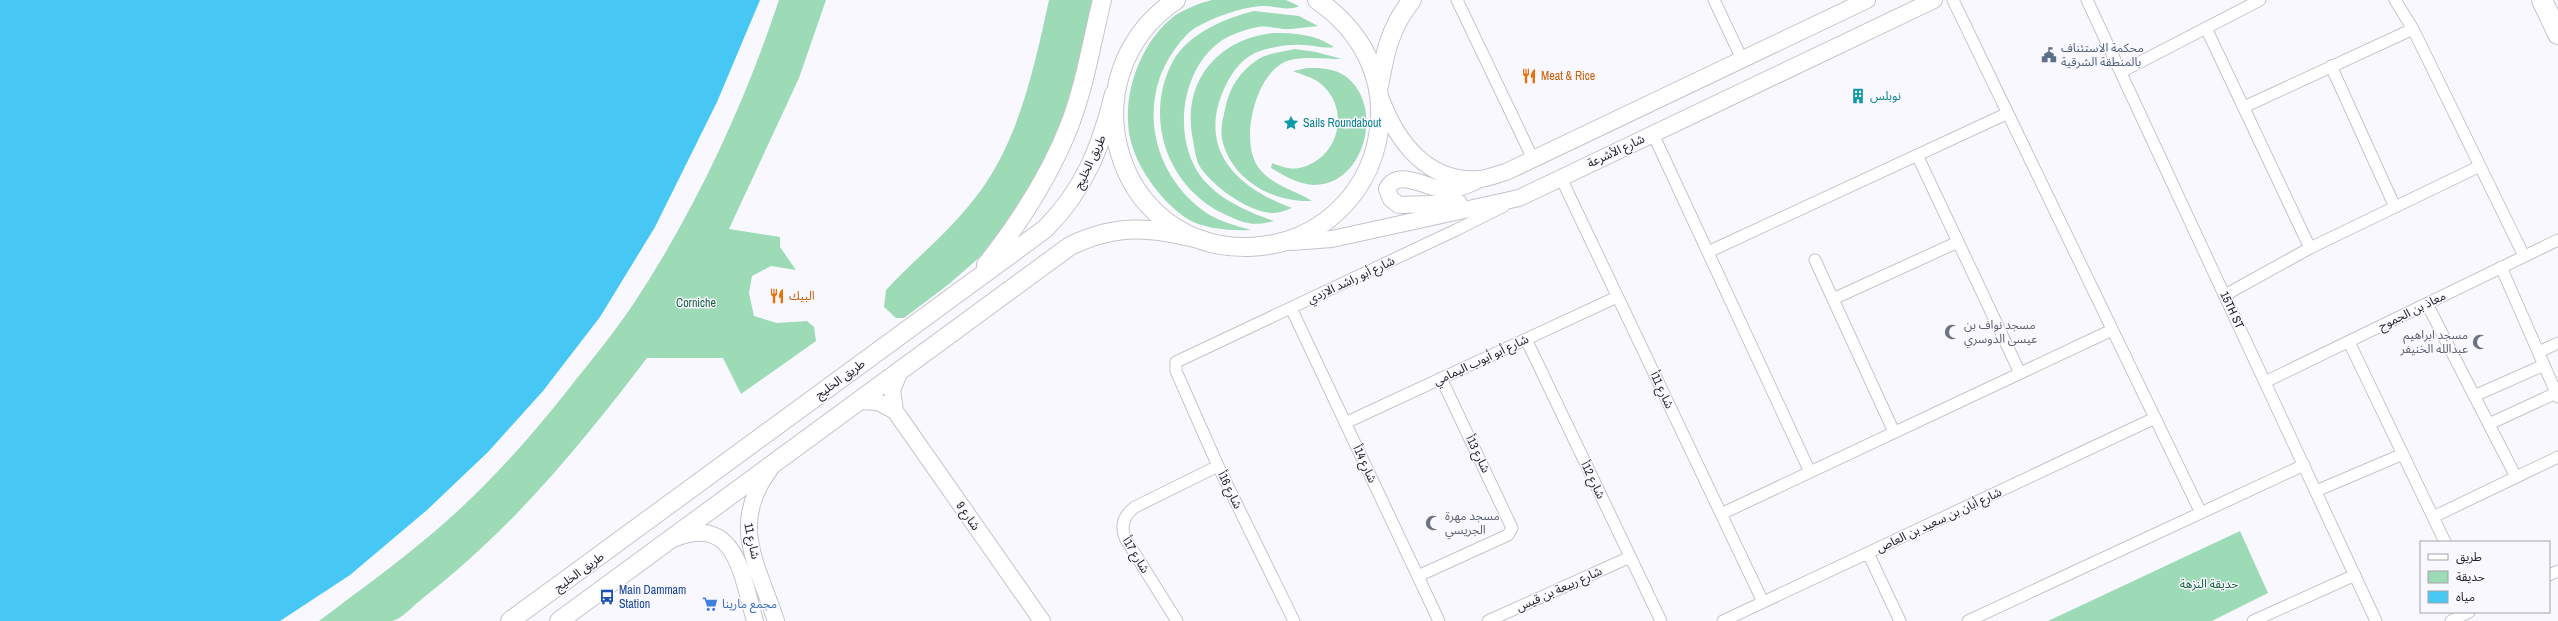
<svg xmlns="http://www.w3.org/2000/svg" width="2558" height="621" viewBox="0 0 2558 621" font-family="'Archivo Narrow','Noto Sans Arabic',sans-serif">
  <style>
    .green { fill: #9cdbb5 }
    .water { fill: #46c7f4 }
    .lines { fill: none; stroke-linecap: round; stroke-linejoin: round }
    .street-casing { stroke: #c6c4cb; stroke-width: 13 }
    .secondary-casing { stroke: #c6c4cb; stroke-width: 18 }
    .primary-casing { stroke: #c6c4cb; stroke-width: 20 }
    .highway-casing { stroke: #c6c4cb; stroke-width: 22 }
    .street { stroke: #fff; stroke-width: 11 }
    .secondary { stroke: #fff; stroke-width: 16 }
    .primary { stroke: #fff; stroke-width: 18 }
    .highway { stroke: #fff; stroke-width: 20 }
    .labels { text-anchor: middle; dominant-baseline: central; stroke-width: 3; stroke-linejoin: round; paint-order: stroke }
    .service-label { font-size: 12px; fill: #4e5e75; stroke: #faf8ff; text-anchor: start }
    .food-label { font-size: 12px; fill: #c56008; stroke: #faf8ff; text-anchor: start }
    .culture-label { font-size: 12px; fill: #0d838f; stroke: #faf8ff; text-anchor: start }
    .street-label { font-size: 12px; fill: #222124; stroke: #faf8ff }
    .park-label { font-size: 12px; fill: #13613d; stroke: #faf8ff }
    .worship-label { font-size: 12px; fill: #5b616d; stroke: #faf8ff; text-anchor: start }
    .transit-label { font-size: 12px; fill: #164399; stroke: #faf8ff; text-anchor: start }
    .shop-label { font-size: 12px; fill: #366cbe; stroke: #faf8ff; text-anchor: start }
  </style>
  <rect width="100%" height="100%" fill="#faf8ff"/>
  <!-- green -->
  <path class="green" d="M779,0H826L799,78L729,229L780,237V247L796,270L771,266L752,276L749,293L754,316L777,323L807,321L814,327L816,341L741,394L723,358H647C580,446 511,530 423,598C415,604 402,619 392,621C373,621 339,621 319,621C360,590 402,560 441,526C487,486 529,439 567,391C590,362 614,333 634,303C696,209 744,105 779,0Z
    M1049,0H1095L1072,99L1059,132L1016,215L981,256L949,284L904,318H896L884,307L886,290C915,259 949,232 975,198C1019,142 1034,68 1049,0Z
    M1212,0H1286L1299,6C1286,12 1274,5 1261,6C1239,8 1214,17 1195,28C1180,38 1166,61 1160,77C1142,128 1163,184 1208,214C1221,222 1237,226 1251,230C1231,231 1203,229 1186,218C1157,198 1129,158 1128,122C1126,85 1143,41 1173,17C1184,9 1200,3 1212,0Z
    M1254,11L1299,16L1318,26C1309,27 1300,28 1291,29C1280,30 1268,25 1258,27C1246,29 1230,35 1221,41C1180,70 1172,139 1202,178C1220,200 1248,212 1274,221C1252,227 1243,223 1222,213C1167,186 1143,117 1173,61C1188,34 1225,18 1254,11Z
    M1273,33C1295,33 1315,34 1334,47C1323,49 1314,45 1303,45C1289,44 1269,47 1255,53C1240,60 1231,74 1224,89C1197,150 1237,188 1292,208C1286,210 1280,213 1274,213C1251,214 1210,185 1199,165C1195,157 1194,144 1192,135C1183,80 1219,39 1273,33Z
    M1295,49L1316,52L1342,59C1326,59 1306,56 1290,60C1256,69 1239,140 1258,167C1271,185 1294,190 1312,201C1273,203 1231,180 1222,139C1220,129 1223,119 1225,109C1229,89 1239,72 1257,60C1267,53 1283,52 1295,49Z
    M1307,68C1319,68 1331,68 1342,74C1386,100 1367,186 1313,185C1298,184 1285,176 1271,168L1272,163C1280,166 1290,170 1299,168C1338,160 1352,110 1321,84C1313,77 1302,75 1293,71Z
    M2240,531L2268,593L2212,621H2048Z"/>
  <!-- water -->
  <path class="water" d="M0,0H760L717,102L655,227L600,317L543,391L488,452L427,510L350,575L280,621H0Z"/>
  <g class="lines">
    <!-- street casing -->
    <g class="street-casing">
      <path id="street" d="M1457,0L1533,159
        M1714,0L1742,59
        M1953,0L2201,513
        M2087,0L2376,621
        M2395,0L2413,29L2524,256
        M2206,28L2310,248
        M2331,66L2395,207
        M2121,72L2260,0
        M2244,107L2413,29
        M1653,134L1810,472
        M1917,155L2020,373
        M1561,178L1763,602
        M1708,252L2006,114
        M1815,260L1894,432
        M2501,267L2558,397
        M2225,295L2310,248L2480,166
        M1833,299L1958,242
        M2427,304L2516,477
        M1291,308L1439,621
        M1526,339L1661,621
        M2349,342L2445,542
        M2539,352L2558,343
        M2265,382L2558,240
        M2474,396L2544,365
        M1345,423L1617,297
        M2489,424L2556,393
        M2316,491L2403,454
        M1721,514L2112,330
        M2433,517L2558,457
        M1868,553L1900,621
        M2549,575L2558,571
        M1418,576L1508,535L1512,528L1441,378
        M1177,621L1125,538C1120,525 1124,515 1135,507L1218,466
        M1294,621L1218,466L1176,371V362L1456,230L1504,206
        M1488,621L1630,557
        M1723,621L2155,418
        M1968,621L2304,465
        M2253,621L2355,575
        M2451,621L2469,612"/>
    </g>
    <!-- secondary casing -->
    <g class="secondary-casing">
      <path id="secondary" d="M1381,99C1397,142 1428,183 1479,179C1487,179 1497,174 1506,172L1867,0
        M1459,203L1399,205L1391,199L1387,189C1398,167 1428,189 1446,190C1457,190 1467,185 1476,181
        M1291,242L1332,239L1519,198L1934,0
        M859,401L878,402L895,411L1042,621
        M895,411L892,390L900,371
        M770,469C729,524 757,563 776,621
        M675,538C737,514 742,577 755,621"/>
    </g>
    <!-- primary casing -->
    <g class="primary-casing">
      <path id="primary" d="M1176,0C1064,76 1114,250 1249,247C1278,246 1303,238 1326,221C1356,198 1374,167 1379,130C1386,77 1361,30 1317,0
        M1379,86C1385,53 1390,27 1412,0
        M986,265C1020,222 1050,176 1070,124C1085,84 1092,41 1102,0
        M510,621L1045,229C1084,190 1101,147 1114,94
        M559,621L1070,246C1120,222 1152,228 1203,240"/>
    </g>
    <!-- highway casing -->
    <g class="highway-casing">
      <path id="highway" d="M2542,0L2558,34"/>
    </g>
    <!-- street -->
    <use href="#street" class="street"/>
    <!-- secondary -->
    <use href="#secondary" class="secondary"/>
    <!-- primary -->
    <use href="#primary" class="primary"/>
    <!-- highway -->
    <use href="#highway" class="highway"/>
  </g>
  <!-- icons -->
  <defs>
    <g id="civic-bare" transform="scale(1.2)"><path d="M-.6-6.5H3V-4.5H.6V-3L4-1V1h2V6H-6V1h2V-1L-.6-3ZM-1.2 2.5V6h2.4V2.5Z" fill="#5c6f8a" stroke="#faf8ff" stroke-width="2.5" paint-order="stroke"/></g>
    <g id="restaurant-bare" transform="scale(1.2)"><path d="M-5-6h1v4h1v-4h1v4h1v-4h1v5L-1.5 .5V6h-2V.5L-5-1ZM5-6V6H3V1.5H1.5Q1.5-4 5-6Z" fill="#e8710a" stroke="#faf8ff" stroke-width="2.5" paint-order="stroke"/></g>
    <g id="building-bare" transform="scale(1.2)"><path d="M-4-6H4V6H1V3H-1V6H-4ZM-2.5-4.3h1.7v1.8h-1.7ZM.8-4.3h1.7v1.8H.8ZM-2.5-1h1.7V.8h-1.7ZM.8-1h1.7V.8H.8Z" fill="#0f9aa8" stroke="#faf8ff" stroke-width="2.5" paint-order="stroke"/></g>
    <g id="sight-bare" transform="scale(1.2)"><path d="M0-6L1.8-2.2L6-1.7L2.9 1.2L3.7 5.4L0 3.3L-3.7 5.4L-2.9 1.2L-6-1.7L-1.8-2.2Z" fill="#0f9aa8" stroke="#faf8ff" stroke-width="2.5" paint-order="stroke"/></g>
    <g id="mosque-bare" transform="scale(1.2)"><path d="M3.5-4.9A6 6 0 1 0 3.5 4.9A5 5 0 1 1 3.5-4.9Z" fill="#6b7280" stroke="#faf8ff" stroke-width="2.5" paint-order="stroke"/></g>
    <g id="bus-bare" transform="scale(1.2)"><path d="M-5-6H5V4H4V6H2V4H-2V6H-4V4H-5ZM-3.5-4V0h7V-4ZM-3.5 1.2v1.5H-2V1.2ZM2 1.2v1.5H3.5V1.2Z" fill="#1a4fb4" stroke="#faf8ff" stroke-width="2.5" paint-order="stroke"/></g>
    <g id="supermarket-bare" transform="scale(1.2)"><path d="M-6-5.5h2.5l.6 2H6L4.5 2H-2.5L-4.4-4H-6ZM-1.5 3.2a1.3 1.3 0 1 0 .1 0ZM3 3.2a1.3 1.3 0 1 0 .1 0Z" fill="#3f7fe0" stroke="#faf8ff" stroke-width="2.5" paint-order="stroke"/></g>
  </defs>
  <g fill-rule="evenodd">
    <use href="#civic-bare" x="2049" y="55"/>
    <use href="#restaurant-bare" x="1529" y="76"/>
    <use href="#building-bare" x="1858" y="96"/>
    <use href="#sight-bare" x="1291" y="123"/>
    <use href="#restaurant-bare" x="777" y="296"/>
    <use href="#mosque-bare" x="1952" y="332"/>
    <use href="#mosque-bare" x="2480" y="342"/>
    <use href="#mosque-bare" x="1433" y="523"/>
    <use href="#bus-bare" x="607" y="597"/>
    <use href="#supermarket-bare" x="710" y="604"/>
  </g>
  <g class="labels">
    <!-- service labels -->
    <g class="service-label">
      <text x="2061" y="48">محكمة الاستئناف<tspan x="2061" dy="14">بالمنطقة الشرقية</tspan></text>
    </g>
    <!-- food labels -->
    <g class="food-label">
      <text x="1541" y="76">Meat &amp; Rice</text>
      <text x="789" y="296">البيك</text>
    </g>
    <!-- culture labels -->
    <g class="culture-label">
      <text x="1870" y="96">نوبلس</text>
      <text x="1303" y="123">Sails Roundabout</text>
    </g>
    <!-- street labels -->
    <g class="street-label">
      <text transform="translate(1616 151) rotate(-25)">شارع الأشرعة</text>
      <text transform="translate(1090 162) rotate(-65)">طريق الخليج</text>
      <text transform="translate(1351 280) rotate(-25)">شارع أبو راشد الازدي</text>
      <text transform="translate(2232 310) rotate(65)">15TH ST</text>
      <text transform="translate(2412 311) rotate(-26)">معاذ بن الجموح</text>
      <text transform="translate(1481 360) rotate(-25)">شارع أبو أيوب اليمامي</text>
      <text transform="translate(840 379) rotate(-36)">طريق الخليج</text>
      <text transform="translate(1662 390) rotate(65)">شارع 11أ</text>
      <text transform="translate(1478 454) rotate(64)">شارع 13أ</text>
      <text transform="translate(1365 464) rotate(65)">شارع 14أ</text>
      <text transform="translate(1593 480) rotate(64)">شارع 12أ</text>
      <text transform="translate(1230 490) rotate(64)">شارع 16أ</text>
      <text transform="translate(968 516) rotate(55)">شارع 9</text>
      <text transform="translate(1939 520) rotate(-25)">شارع أبان بن سعيد بن العاص</text>
      <text transform="translate(752 541) rotate(78)">شارع 11</text>
      <text transform="translate(1136 555) rotate(59)">شارع 17أ</text>
      <text transform="translate(579 572) rotate(-36)">طريق الخليج</text>
      <text transform="translate(1559 589) rotate(-24)">شارع ربيعة بن قيس</text>
    </g>
    <!-- park labels -->
    <g class="park-label">
      <text x="696" y="303">Corniche</text>
      <text x="2209" y="584">حديقة النزهة</text>
    </g>
    <!-- worship labels -->
    <g class="worship-label">
      <text x="1964" y="325">مسجد نواف بن<tspan x="1964" dy="14">عيسى الدوسري</tspan></text>
      <text x="2468" y="335" text-anchor="end">مسجد ابراهيم<tspan x="2468" dy="14">عبدالله الخنيفر</tspan></text>
      <text x="1445" y="516">مسجد مهرة<tspan x="1445" dy="14">الجريسي</tspan></text>
    </g>
    <!-- transit labels -->
    <g class="transit-label">
      <text x="619" y="590">Main Dammam<tspan x="619" dy="14">Station</tspan></text>
    </g>
    <!-- shop labels -->
    <g class="shop-label">
      <text x="722" y="604">مجمع مارينا</text>
    </g>
  </g>
  <!-- legend -->
  <rect x="2420" y="541" width="130" height="72" fill="#faf8ff" stroke="#a4a2a7"/>
  <rect x="2428" y="554" width="20" height="6" fill="#ffffff" stroke="#a4a2a7"/>
  <text x="2456" y="561" font-size="12" fill="#222124">طريق</text>
  <rect x="2428" y="571" width="20" height="12" fill="#9cdbb5" stroke="#a4a2a7"/>
  <text x="2456" y="581" font-size="12" fill="#222124">حديقة</text>
  <rect x="2428" y="591" width="20" height="12" fill="#46c7f4" stroke="#a4a2a7"/>
  <text x="2456" y="601" font-size="12" fill="#222124">مياه</text>
</svg>
